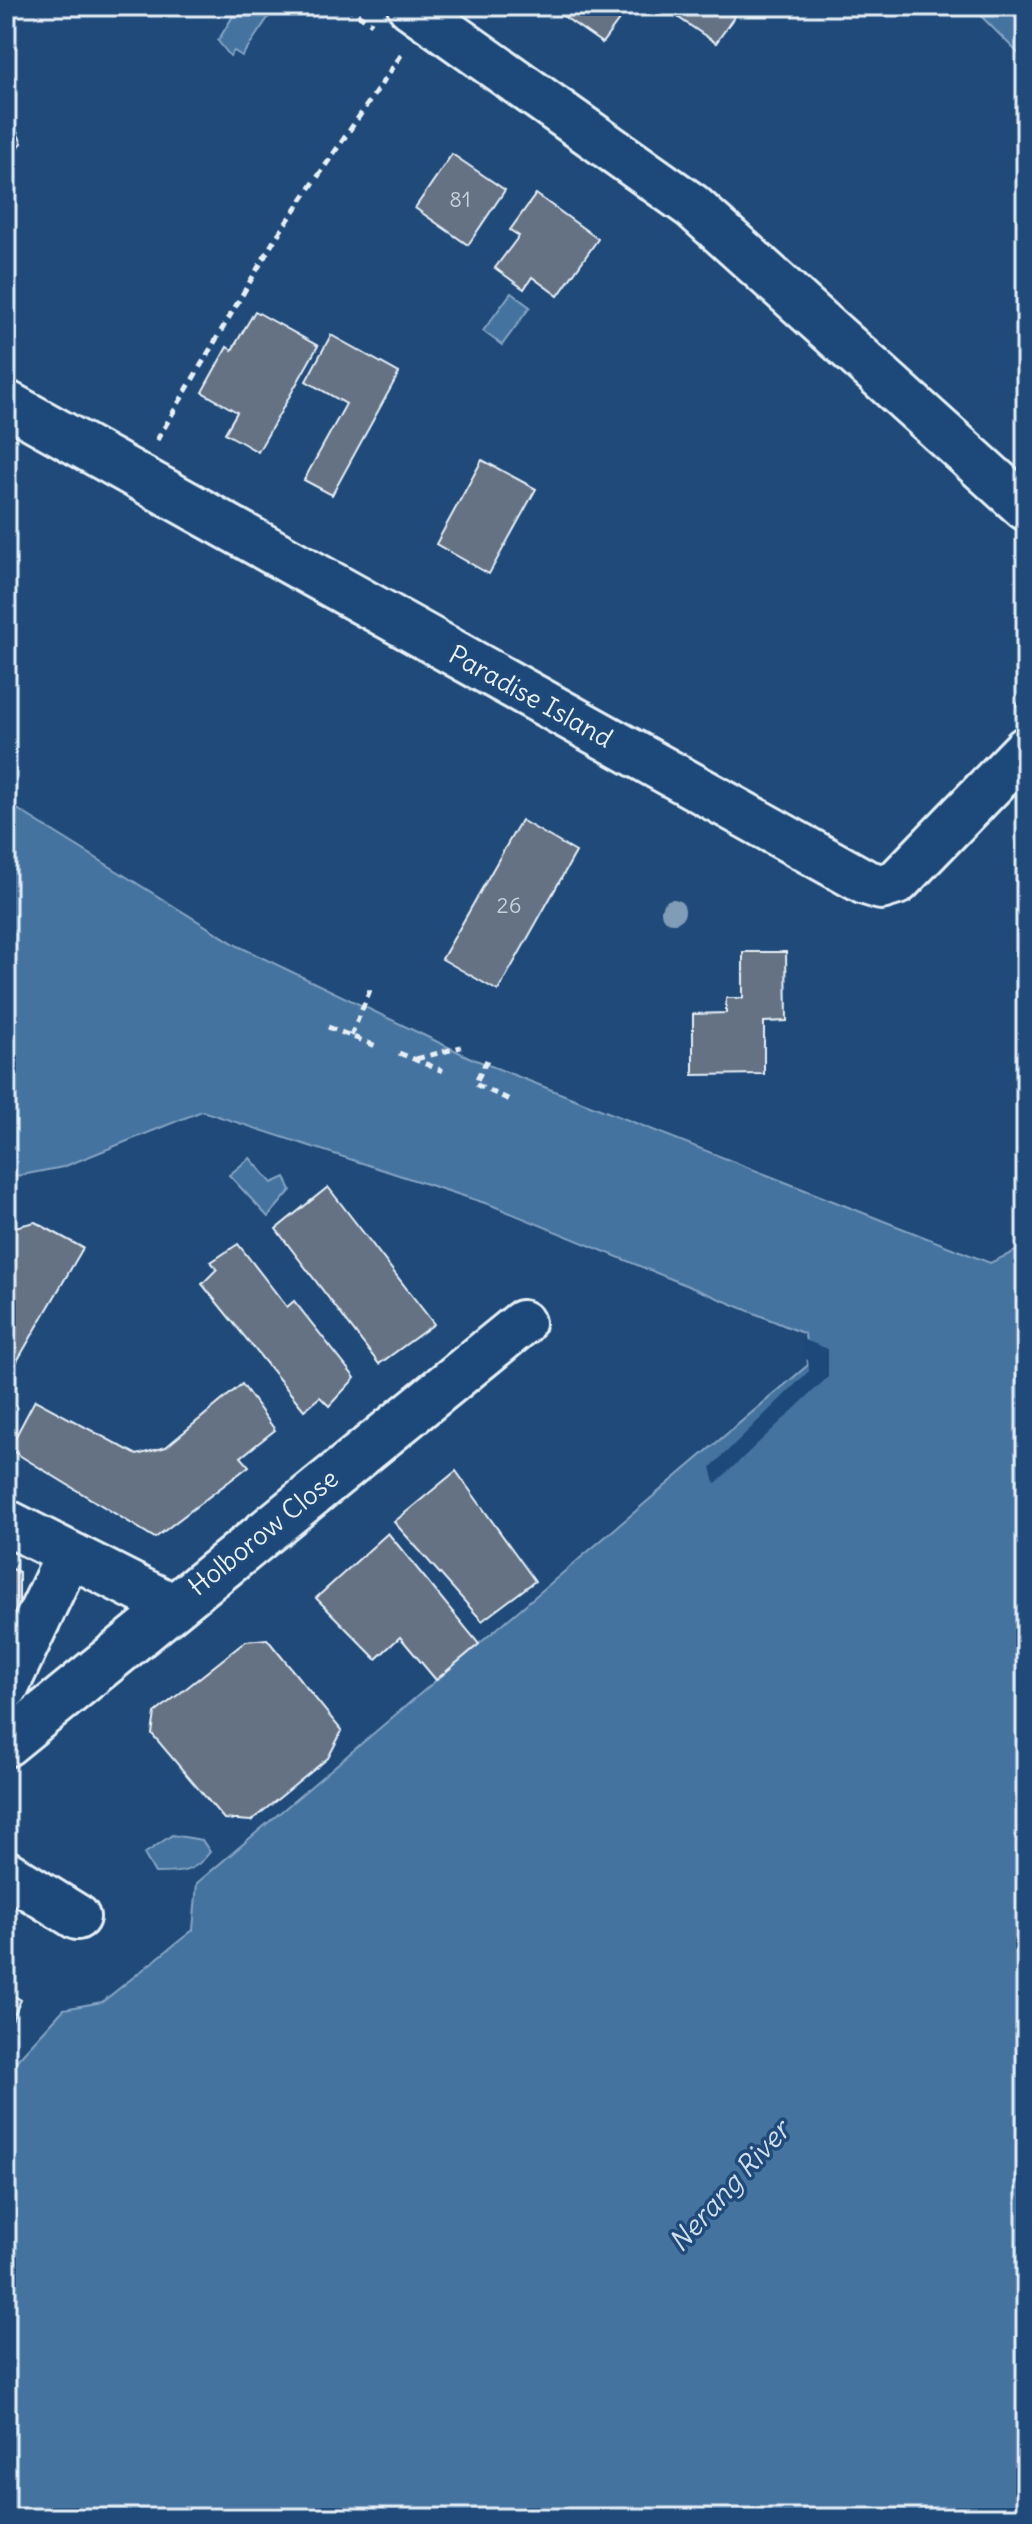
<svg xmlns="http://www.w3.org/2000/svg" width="1032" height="2524" viewBox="0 0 1032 2524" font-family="Delius,sans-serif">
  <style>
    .water { fill: #4573a0; stroke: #86a5c3; stroke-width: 2 }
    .pier { fill: #1f4a7a }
    .building { fill: #657284; stroke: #e8f1f8; stroke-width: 2 }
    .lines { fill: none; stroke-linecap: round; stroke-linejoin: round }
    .minor-casing { stroke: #e8f1f8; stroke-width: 50 }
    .path { stroke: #e8f1f8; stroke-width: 5; stroke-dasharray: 8 6; stroke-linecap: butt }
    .minor { stroke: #1f4a7a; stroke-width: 44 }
    .tree { fill: #819cb6 }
    .labels { text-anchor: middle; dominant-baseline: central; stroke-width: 7; stroke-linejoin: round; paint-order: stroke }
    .number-label { font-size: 22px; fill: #c7d1db }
    .street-label { font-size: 26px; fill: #e8f1f8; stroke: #1f4a7a }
    .water-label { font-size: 28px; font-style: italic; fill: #d0deeb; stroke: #1f4a7a }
  </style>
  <rect width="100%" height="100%" fill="#1f4a7a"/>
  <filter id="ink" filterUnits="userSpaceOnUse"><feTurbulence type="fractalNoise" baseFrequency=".0125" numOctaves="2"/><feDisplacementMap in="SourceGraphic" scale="16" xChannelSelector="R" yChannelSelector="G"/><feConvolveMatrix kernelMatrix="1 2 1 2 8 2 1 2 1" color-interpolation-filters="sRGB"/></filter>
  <g filter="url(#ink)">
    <!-- water -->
    <path class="water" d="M239,6H276L242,56L234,51L230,56L218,41Z
      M971,6H1026V61Z
      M511,293L530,307L502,345L483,331Z
      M6,802L238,946L471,1058L990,1263L1016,1251L1026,1241V2518H6V2072L64,2009L102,2002L193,1930L197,1883L808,1365L805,1334L491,1205L202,1111L63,1167L6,1178Z
      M250,1158L272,1183L285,1177L291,1190L268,1217L229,1175Z
      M172,1835L202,1840L210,1852C194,1873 181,1873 155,1873L144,1854Z"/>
    <!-- pier -->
    <path class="pier" d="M802,1339L828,1349V1377L715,1484L711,1467L809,1371L808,1360L803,1358Z"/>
    <!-- building -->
    <path class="building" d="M569,6H634L629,14L625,12L602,43L562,15Z
      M688,6H718L734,17L716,43L679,18Z
      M718,6H742L734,17Z
      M9,115L22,143L6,160V117Z
      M452,154L505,190L468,245L415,208Z
      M536,194L598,239L558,296L532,277L524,289L495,268L519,236L510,230Z
      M255,311L318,346L258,452L225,433L237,412L202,392L227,347L232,350Z
      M331,335L399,373L332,495L304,480L346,404L306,381Z
      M482,460L536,489L489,574L436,544Z
      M521,820L576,852L498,991L442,959Z
      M743,952H786L787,1021L764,1022V1074L693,1075V1014L726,1013V998H743Z
      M328,1187L434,1324L379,1364L276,1229Z
      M35,1222L83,1248L6,1380V1229Z
      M238,1244L287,1307L294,1301L355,1378L329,1406L320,1397L304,1410L202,1284L217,1269L211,1262Z
      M242,1384L275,1430L241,1457L249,1466L155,1538L9,1449L35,1400L137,1455L166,1447Z
      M456,1471L535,1581L482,1621L394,1522Z
      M388,1533L479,1644L436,1680L400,1637L376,1659L316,1598Z
      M6,1566L19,1572V1611L6,1635Z
      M267,1639L342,1731L328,1758L251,1821L224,1819L152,1734L155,1713L246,1641Z
      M6,1991L21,2000L6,2033Z"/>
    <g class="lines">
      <!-- minor casing -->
      <g class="minor-casing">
        <path id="minor" d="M410,6L692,206L1026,508
          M6,403L865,882L881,887L897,882L1026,749
          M6,1522L172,1606
          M6,1687L68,1556
          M6,1744L522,1323
          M6,1873L77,1917"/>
      </g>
      <!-- path -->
      <path class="path" d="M346,6L372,24
        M157,440L275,239L404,51
        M1017,707L1026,697
        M328,1027L376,1046
        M351,1036L372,985
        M399,1053L443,1071
        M416,1059L461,1047
        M487,1060L475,1084L510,1100"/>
      <!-- minor -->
      <use href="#minor" class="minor"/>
    </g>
    <!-- trees -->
    <circle class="tree" cx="673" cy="911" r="12"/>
  </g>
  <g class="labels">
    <!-- number labels -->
    <g class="number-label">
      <text x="460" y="199">81</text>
      <text x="509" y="905">26</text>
    </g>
    <!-- street labels -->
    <g class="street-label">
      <text transform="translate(531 696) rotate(29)">Paradise Island</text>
      <text transform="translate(263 1532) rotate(-39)">Holborow Close</text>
    </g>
    <!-- water labels -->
    <g class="water-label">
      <text transform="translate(729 2186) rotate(-48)">Nerang River</text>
    </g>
  </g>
  <!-- margin -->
  <rect width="1032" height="2524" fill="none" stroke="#1f4a7a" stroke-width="32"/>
  <rect x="16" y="16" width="1000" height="2492" fill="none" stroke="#e8f1f8" stroke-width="3" filter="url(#ink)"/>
</svg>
